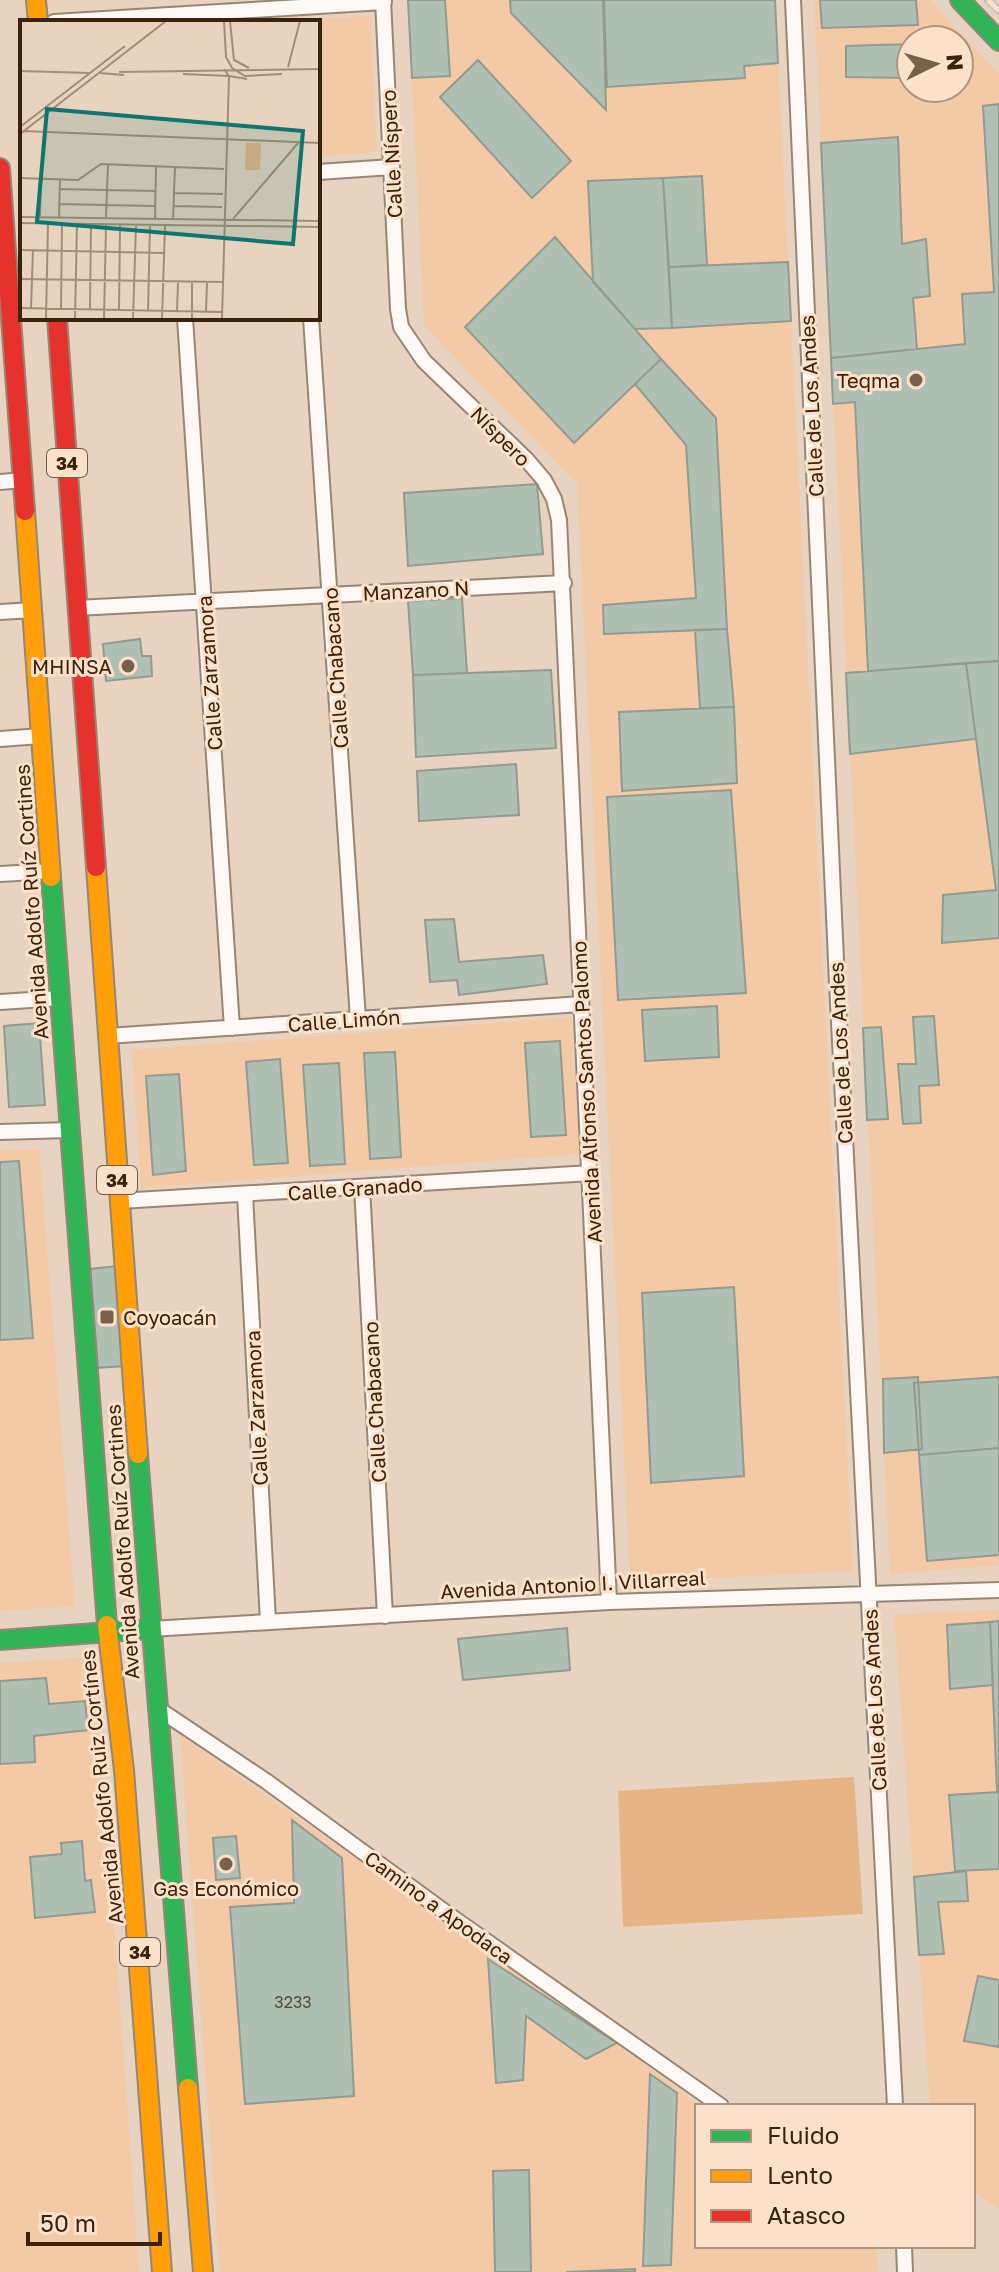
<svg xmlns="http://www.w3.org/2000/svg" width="999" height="2272" viewBox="0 0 999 2272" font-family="'Golos Text',sans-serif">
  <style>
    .built { fill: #f4caa6; fill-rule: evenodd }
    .green { fill: #e7b485 }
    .building { fill: #b0bfb4; stroke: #939a90; stroke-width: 2 }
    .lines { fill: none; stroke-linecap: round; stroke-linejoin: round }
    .street-casing { stroke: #988675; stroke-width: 18 }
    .fast-casing { stroke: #988675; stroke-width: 22 }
    .slow-casing { stroke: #988675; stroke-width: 22 }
    .jam-casing { stroke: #988675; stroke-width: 22 }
    .street { stroke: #fcf8f6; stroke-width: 14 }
    .fast { stroke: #30b455; stroke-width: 18 }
    .slow { stroke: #ff9f0a; stroke-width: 18 }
    .jam { stroke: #e5322d; stroke-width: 18 }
    .rail-casing { stroke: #c9c1bb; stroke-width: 8 }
    .rail { stroke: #fce1ca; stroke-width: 5; stroke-dasharray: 15; stroke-linecap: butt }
    .poi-dot { fill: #786049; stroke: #fce1ca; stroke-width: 3 }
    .labels { text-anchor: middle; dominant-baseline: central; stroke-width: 6; stroke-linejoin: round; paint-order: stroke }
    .number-label { font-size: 16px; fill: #584934 }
    .shield { fill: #fce1ca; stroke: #755b43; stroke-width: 2 }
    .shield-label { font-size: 18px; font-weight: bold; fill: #3b2209 }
    .street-label { font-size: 20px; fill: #3b2209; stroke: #fce1ca }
    .poi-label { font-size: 20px; fill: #3b2209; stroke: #fce1ca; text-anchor: end }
    .inset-road { fill: none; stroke: #a38c77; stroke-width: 2 }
    .view { fill: #0f766e; fill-opacity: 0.15; stroke: #0f766e; stroke-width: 4 }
    .inset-edge { fill: none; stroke: #3b2209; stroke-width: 4 }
  </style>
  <rect width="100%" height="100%" fill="#e8d2c0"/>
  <!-- built -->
  <path class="built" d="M408,0H775L853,1571L630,1582L577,483L424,326Z
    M814,0H930L999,75V1565L890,1574ZM911,40H959V88H911Z
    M370,16L377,152L318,156V22H269Z
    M571,1017L580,1154L141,1188L132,1050Z
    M39,1149L75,1606L0,1611V1151Z
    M999,1610V2209L973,2191V2106H930L894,1614Z
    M95,1657L139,2272H0V1663Z
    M180,1735L617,2043L700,2106H697V2246H876L878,2272H220Z"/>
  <!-- green -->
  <path class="green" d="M854,1777L863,1914L623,1927L618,1791Z"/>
  <!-- building -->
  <path class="building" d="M408,0H445L450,76L412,78Z
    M510,0H603L606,110L511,13Z
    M604,0H775L778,63L744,66L745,78L607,87Z
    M820,0H916L918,25L822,28Z
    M910,44L909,78L846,77V46Z
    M478,60L571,161L532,198L440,97Z
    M999,104V661L868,671L855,402L833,404L831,358L965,344L962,294L994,292L983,106Z
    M898,137L902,244L926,239L930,296L913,298L917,349L831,358L821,143Z
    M702,176L707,265L669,267L663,178Z
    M663,178L672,328L635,329L593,282L588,181Z
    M555,237L661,359L574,443L465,327Z
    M788,262L791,321L672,328L669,267Z
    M661,359L716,418L727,629L604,634L603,605L696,598L686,445L635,384Z
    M537,484L543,554L408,566L404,493Z
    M462,598L467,673L413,675L408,601Z
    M727,629L734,707L700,708L695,630Z
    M140,639L142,656H151L152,676L106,681L103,644Z
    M999,661V938L942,943L943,895L996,890L966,663Z
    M966,663L976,739L850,754L846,673Z
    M551,670L556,748L416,757L413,675Z
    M734,707L737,783L622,791L619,712Z
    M516,764L519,815L419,821L417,771Z
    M731,790L746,993L618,1000L607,797Z
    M454,919L459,962L543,955L547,984L459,995L457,980L430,982L425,920Z
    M717,1006L719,1057L645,1061L642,1010Z
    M934,1016L939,1085L919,1086L921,1123L903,1124L898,1064H916L913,1017Z
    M39,1023L45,1105L9,1107L4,1026Z
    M881,1027L888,1119L867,1120L863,1028Z
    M560,1041L566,1135L531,1137L525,1043Z
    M395,1052L401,1157L370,1159L364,1053Z
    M280,1059L288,1163L254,1165L246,1062Z
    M339,1063L345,1164L310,1166L303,1065Z
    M179,1074L186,1171L153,1175L146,1076Z
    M19,1161L33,1338L0,1340V1162Z
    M117,1266L124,1366L97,1368L90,1269Z
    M734,1287L744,1476L651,1483L642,1293Z
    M918,1377L922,1449L884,1453L883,1379Z
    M999,1377V1448L919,1455L914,1383Z
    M999,1448V1555L927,1561L919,1455Z
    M999,1621V1790L997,1791L990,1622Z
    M990,1622L993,1685L950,1689L947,1625Z
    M567,1628L570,1670L463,1680L458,1639Z
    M46,1678L49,1704L85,1701L88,1730L34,1736L35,1762L0,1764V1681Z
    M999,1792V1869L955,1871L949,1795Z
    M292,1820L342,1858L354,2096L245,2104L230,1907L294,1903Z
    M236,1836L240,1878L216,1880L213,1838Z
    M82,1841L85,1881L91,1880L95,1912L35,1918L30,1857L62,1854L61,1843Z
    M966,1871L968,1901L938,1902L944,1954L919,1955L914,1877Z
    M488,1959L617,2043L586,2059L526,2016L523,2080L496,2083Z
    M978,1976L999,1980V2047L964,2041Z
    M650,2074L677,2093L671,2265L643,2266Z
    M529,2170L531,2272H495L493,2171Z
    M635,2269V2272H566Z"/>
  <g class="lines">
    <!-- street casing -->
    <g class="street-casing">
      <path id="street" d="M383,0L398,309L401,327L424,361L527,460L544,480L554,499L559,520L609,1602
        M793,0L837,983L895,2106
        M54,22L384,2
        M318,172L392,167
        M185,318L232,1028
        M311,318L358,1019
        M0,482L23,480
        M76,608L564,583
        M0,612L33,610
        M0,739L41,736
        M0,874L51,871
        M0,1002L60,998
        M107,1036L581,1004
        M0,1132L69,1130
        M362,1187L385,1616
        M245,1195L268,1621
        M119,1201L591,1173
        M150,1629L609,1602L999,1590
        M157,1708L266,1781L449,1915L721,2106
        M904,2246L905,2272"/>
    </g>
    <!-- fast casing -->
    <g class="fast-casing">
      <path id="fast" d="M960,0L999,41
        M51,877L107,1625
        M138,1454L188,2088
        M0,1640L150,1629"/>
    </g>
    <!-- slow casing -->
    <g class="slow-casing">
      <path id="slow" d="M36,0L38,22
        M25,511L51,877
        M96,867L138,1454
        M107,1625L124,1770L162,2272
        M188,2088L203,2272"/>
    </g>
    <!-- jam casing -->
    <g class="jam-casing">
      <path id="jam" d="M0,168L25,511
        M57,318L96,867"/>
    </g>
    <!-- street -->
    <use href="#street" class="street"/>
    <!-- fast -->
    <use href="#fast" class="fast"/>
    <!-- slow -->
    <use href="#slow" class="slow"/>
    <!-- jam -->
    <use href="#jam" class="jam"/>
    <!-- rail casing -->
    <g class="rail-casing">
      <path id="rail" d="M988,0L999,11"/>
    </g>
    <!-- rail -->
    <use href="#rail" class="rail"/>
  </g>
  <!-- markers -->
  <g class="poi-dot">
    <circle cx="916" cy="380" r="8"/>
    <circle cx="128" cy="666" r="8"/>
    <rect x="99" y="1309" width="16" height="16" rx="4"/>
    <circle cx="226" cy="1864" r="8"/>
  </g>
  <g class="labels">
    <!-- number labels -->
    <g class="number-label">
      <text x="293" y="2002">3233</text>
    </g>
    <!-- shield labels -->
    <g class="shield">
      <rect x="47" y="449" width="40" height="28" rx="6"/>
      <rect x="97" y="1166" width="40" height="28" rx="6"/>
      <rect x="120" y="1938" width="40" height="28" rx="6"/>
    </g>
    <g class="shield-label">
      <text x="67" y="463">34</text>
      <text x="117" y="1180">34</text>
      <text x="140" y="1952">34</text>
    </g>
    <!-- street labels -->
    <g class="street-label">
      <text transform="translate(391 154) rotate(-93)">Calle Níspero</text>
      <text transform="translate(811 406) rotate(-93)">Calle de Los Andes</text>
      <text transform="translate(501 436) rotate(45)">Níspero</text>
      <text transform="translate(416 590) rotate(-3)">Manzano N</text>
      <text transform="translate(335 668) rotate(-94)">Calle Chabacano</text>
      <text transform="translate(209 673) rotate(-94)">Calle Zarzamora</text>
      <text transform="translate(31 902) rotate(-94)">Avenida Adolfo Ruíz Cortines</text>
      <text transform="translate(344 1020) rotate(-4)">Calle Limón</text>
      <text transform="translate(840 1053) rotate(-93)">Calle de Los Andes</text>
      <text transform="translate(586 1092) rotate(-93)">Avenida Alfonso Santos Palomo</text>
      <text transform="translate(355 1188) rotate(-4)">Calle Granado</text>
      <text transform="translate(374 1402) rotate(-93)">Calle Chabacano</text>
      <text transform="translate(256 1408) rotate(-93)">Calle Zarzamora</text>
      <text transform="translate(122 1542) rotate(-94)">Avenida Adolfo Ruíz Cortines</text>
      <text transform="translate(573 1584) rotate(-3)">Avenida Antonio I. Villarreal</text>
      <text transform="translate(874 1700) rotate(-93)">Calle de Los Andes</text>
      <text transform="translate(101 1787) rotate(-96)">Avenida Adolfo Ruiz Cortínes</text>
      <text transform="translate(439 1907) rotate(36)">Camino a Apodaca</text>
    </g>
    <!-- poi labels -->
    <g class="poi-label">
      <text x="900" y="380">Teqma</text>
      <text x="112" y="666">MHINSA</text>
      <text x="123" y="1317" text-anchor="start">Coyoacán</text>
      <text x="226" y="1888" text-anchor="middle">Gas Económico</text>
    </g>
  </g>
  <!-- overview -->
  <g transform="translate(20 20)">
    <rect width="300" height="300" fill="#e8d2c0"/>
    <path d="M226,123H241L240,150H225Z" fill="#e7b485"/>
    <path class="inset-road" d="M204,1L206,37L212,48L225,56L262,54M210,1L214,40L229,48M268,47L280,1M204,49L209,56L227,59M0,51L69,53M99,52L300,49M80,53L104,55M163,54L209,56M0,107L105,26M3,111L300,123M0,114L146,1M0,158L58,160L81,144L204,149M39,169L135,171M154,173L203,174M39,184L135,186M154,186L202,187M20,196L21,158M0,197L300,201M39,197L40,159M86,197L88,144M213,199L279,122M135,200L136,146M153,200L155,147M0,203L300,207M0,230L144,233M0,259L203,262M0,288L202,292M11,288L13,230M41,289L42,203M70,289L71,204M99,290L100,204M128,291L130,205M157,291L158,262M186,292L187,262M26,299L28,203M55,299L57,204M84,299L86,204M113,299L116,206M142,299L145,206M172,299V262M202,299L209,56"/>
    <path class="view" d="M27,89L283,111L273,224L17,202Z"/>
    <rect width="300" height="300" class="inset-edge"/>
  </g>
  <!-- legend -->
  <rect x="695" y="2104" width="280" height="144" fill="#fce1ca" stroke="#af957d" stroke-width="2"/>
  <rect x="711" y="2130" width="40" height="12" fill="#30b455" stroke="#af957d" stroke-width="2"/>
  <text x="767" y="2144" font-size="24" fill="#3b2209">Fluido</text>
  <rect x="711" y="2170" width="40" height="12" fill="#ff9f0a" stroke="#af957d" stroke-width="2"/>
  <text x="767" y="2184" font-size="24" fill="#3b2209">Lento</text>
  <rect x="711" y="2210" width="40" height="12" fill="#e5322d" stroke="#af957d" stroke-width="2"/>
  <text x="767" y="2224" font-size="24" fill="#3b2209">Atasco</text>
  <!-- north arrow -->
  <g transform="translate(935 64) rotate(85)"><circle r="38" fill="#fce1ca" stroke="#af957d" stroke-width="2"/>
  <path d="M0-6L14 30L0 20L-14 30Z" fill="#786049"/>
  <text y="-12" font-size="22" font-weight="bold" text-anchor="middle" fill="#3b2209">N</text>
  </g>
  <!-- scale -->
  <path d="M28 2232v12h132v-12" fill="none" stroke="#3b2209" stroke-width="4"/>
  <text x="40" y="2232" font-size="24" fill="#3b2209" stroke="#fce1ca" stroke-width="6" paint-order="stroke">50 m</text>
</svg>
